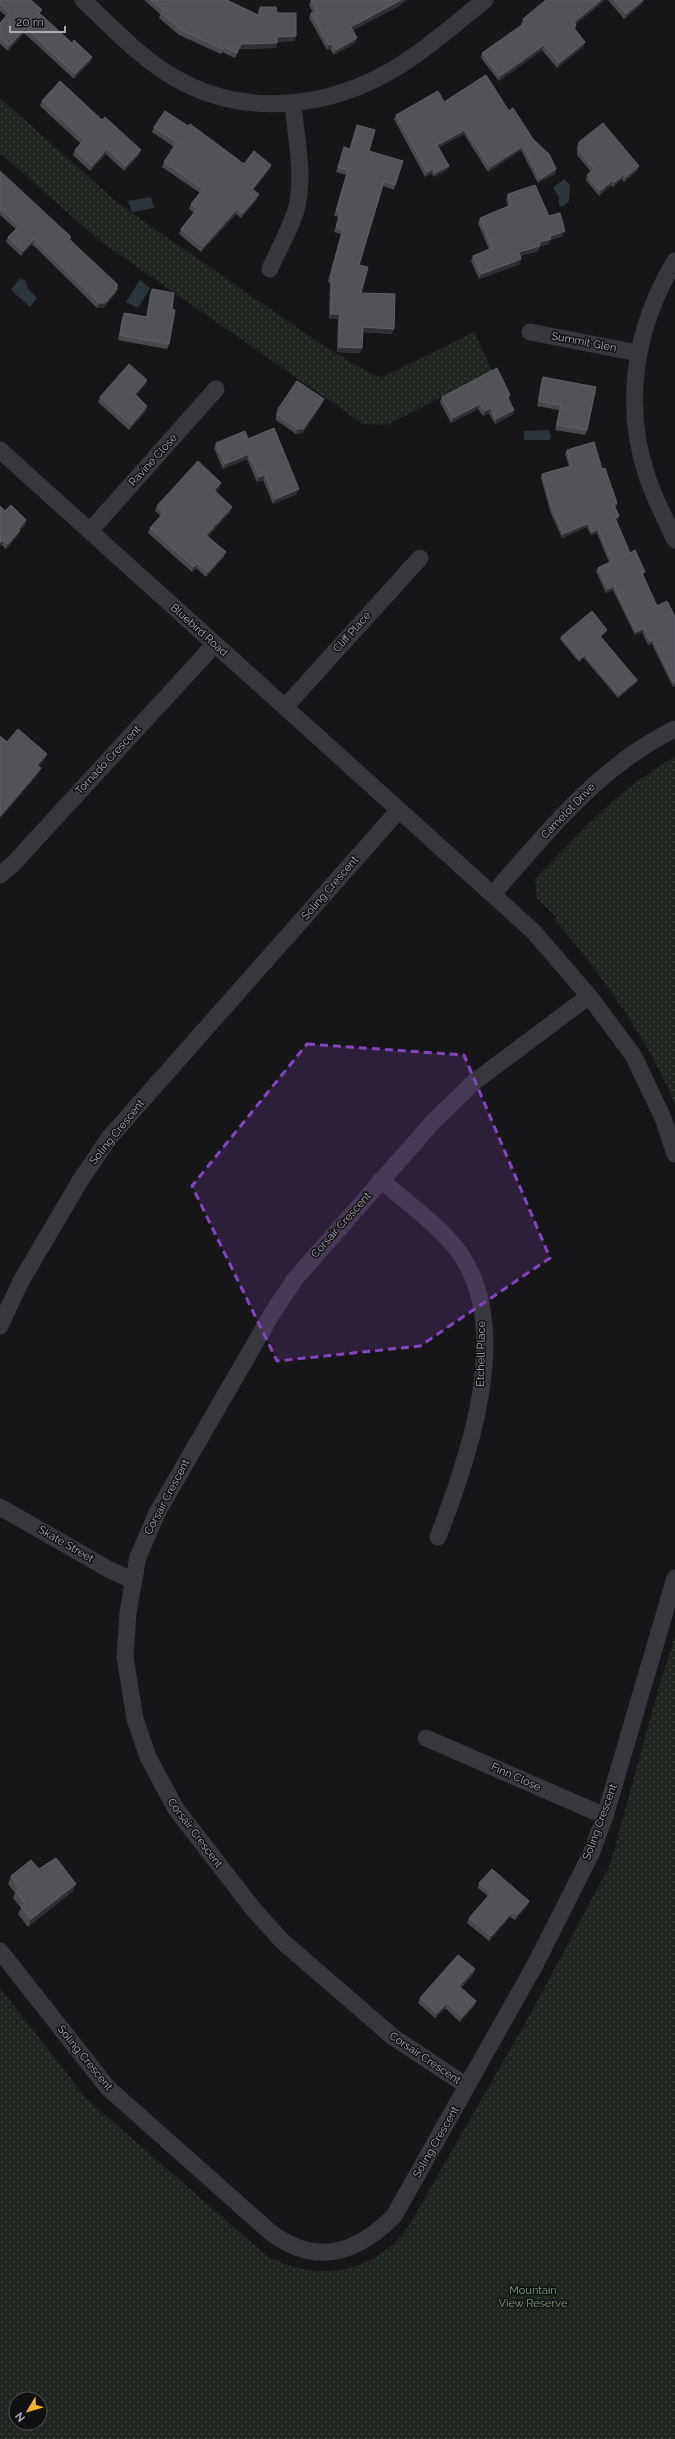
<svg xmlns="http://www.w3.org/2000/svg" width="675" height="2439" viewBox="0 0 675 2439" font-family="Raleway,sans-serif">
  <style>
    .park { fill: url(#park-dots); fill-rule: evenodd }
    .water { fill: #2c353c }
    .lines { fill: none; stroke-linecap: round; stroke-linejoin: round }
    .minor { stroke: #37383d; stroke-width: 17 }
    .wall { fill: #47494d }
    .shaded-wall { fill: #2f3033 }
    .building { fill: #525359; stroke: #5f6168 }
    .marked { fill: #8446be; fill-opacity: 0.2; stroke: #8446be; stroke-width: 3; stroke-dasharray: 8 5; stroke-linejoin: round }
    .labels { text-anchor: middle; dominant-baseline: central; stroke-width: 3; stroke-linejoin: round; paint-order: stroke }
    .street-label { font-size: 11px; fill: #a8adb8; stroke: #111113 }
    .park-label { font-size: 11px; fill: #7fa381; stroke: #111113 }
  </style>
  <defs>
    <pattern id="park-dots" width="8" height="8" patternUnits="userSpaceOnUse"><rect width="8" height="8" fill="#1e261f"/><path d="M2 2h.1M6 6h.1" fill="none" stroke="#3c433d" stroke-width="1.8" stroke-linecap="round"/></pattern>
  </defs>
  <rect width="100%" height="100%" fill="#161618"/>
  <!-- park -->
  <path class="park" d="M0,98L119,204L322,345L373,375L383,377L474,332L492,371L387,425L363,424L100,241L0,153Z
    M675,757V1104C645,1035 603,976 554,919L556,917L537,898L535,879C580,832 618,789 675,757Z
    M675,1637V2439H0V1988L87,2099L267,2256C317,2284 377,2273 410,2224L532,2011L610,1865L658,1690ZM16,2399H40V2423H16Z"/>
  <!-- water -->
  <path class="water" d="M564,179L570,185L569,201L562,207L559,205V197L553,188Z
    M151,197L154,208L132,212L128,201Z
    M19,279L25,280L28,289L37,298L30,307L11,290Z
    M140,280L150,288L138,308L126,302Z
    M549,430L551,438L549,440H524V431Z"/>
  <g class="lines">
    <!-- minor -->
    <path class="minor" d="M83,0C112,27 140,58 175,78C252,122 344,106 414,56C438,39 461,19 485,0
      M675,261C635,327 622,405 648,479C655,500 666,520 675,540
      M270,269C278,250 290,230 296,210C305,176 296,139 293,104
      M530,332L638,353
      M0,450L399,810
      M90,531L216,389
      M285,707L420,558
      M0,875L14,863L215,644
      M493,894C547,832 599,766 675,729
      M381,1180C408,1204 441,1226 461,1255C513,1332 468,1459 438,1537
      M0,1326L21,1281L80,1181L109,1138L399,810L533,931L589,996L633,1055L663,1118L675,1154
      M0,1507L108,1569L132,1580
      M426,1738L605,1816
      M0,1951L108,2088L269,2231C315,2267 356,2254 394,2216L536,1963L591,1854L605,1816L675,1578
      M467,2086L393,2037L282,1941L254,1910L176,1809L148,1757L135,1719L125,1657L128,1612L138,1557L158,1511L273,1312L295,1279L433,1122L474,1082L589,996"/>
  </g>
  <!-- wall -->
  <path class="wall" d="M0,0L41,14L72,43L92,57L90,62L74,79L24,33L8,51L0,44V23L6,16L0,11Z
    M144,0H227L258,15V12L260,7L277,13L296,36L294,41L277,42L276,48L239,49L235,58L222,52L221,54L179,35L159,18L160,14Z
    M311,0L399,6L353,30L355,43L334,55L330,49L327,50L309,18L311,13H313L309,5Z
    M546,0H605L576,24V25L575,29L583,47L557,68L542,50L499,81L481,58L482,53L522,25L521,24L523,19Z
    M608,0H644L641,5L624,19Z
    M42,101L139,155L124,171L106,154L90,171L73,155L75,150L80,143L40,106Z
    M444,102L509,111L533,139L556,169L555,174L538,183L521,150L488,172L464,134L439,147L447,170L434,177L432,173L425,177L394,119L396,115Z
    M154,127L244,164L271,165L269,170L253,190L257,199L241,218L236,214L201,252L179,234L181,229L194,213L189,209L191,204L200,193L162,167L164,162L174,147L152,132Z
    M579,142L637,171L624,182L622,179L613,187L611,185L599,196L586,180L587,175L591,172L577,155V147Z
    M344,147L350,149L369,151L395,185L394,190L383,186L359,265L361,293L394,329L392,334L362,332L360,353L337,352L338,319H329L330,283L328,282L341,234L334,232L339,217L334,216L346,175L336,172Z
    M0,171L70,240L117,289L115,294L103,308H97L32,244L21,256L6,242L8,237L16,229L0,215Z
    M508,194L549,216L563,236L550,240L549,244L540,246L538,251L520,256V264L479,279L471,261L473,256L489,249L478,223L480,218L508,207L506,199Z
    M152,289L172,309L169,344L167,349L118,340L122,318L124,313L146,317L150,294Z
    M497,368L510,395L509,399L514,410L512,415L495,424L489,413L483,416L478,409L451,423L440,402L442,397Z
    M543,377L587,430L585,435L555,430L559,410L537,406L541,382Z
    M147,380L145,385L136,395L146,411L129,430L98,402L100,397Z
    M322,404L302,434H296L276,420V414L278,409Z
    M248,439L297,494L273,504L263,480L257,482L247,459L223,469L214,448L216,443Z
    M567,450L602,469L617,503L616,507H615L619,516L617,520H616L630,553L644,575L643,576L675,686L673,687L652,644L648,645L642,632L635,635L613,590L606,593L596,571L598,568L609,562L597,533L591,535L587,527L562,538L550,511L541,478L542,474L569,466L565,454Z
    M221,483L219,488L216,492L232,507L230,512L208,536L224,557L206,577L196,568L192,572L148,533L150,528L161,516L155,511L157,506Z
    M0,506L5,511L26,520L25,525L20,530L18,535L6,549L2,545L0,546Z
    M607,630L606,632L600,637L637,680L636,683L618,698L584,658L579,662L560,639L561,637Z
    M39,1869L73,1891L28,1927L18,1914L21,1908L13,1898L15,1893L8,1884L11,1876Z
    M479,1883L529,1901L527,1906L515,1920L510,1917L489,1941L467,1923L469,1918L488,1896L478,1888Z
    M475,1969L473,1974L461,1988L476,2001L474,2006L460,2022L445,2008L435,2018L418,2003L420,1998Z"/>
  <!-- shaded-wall -->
  <path class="shaded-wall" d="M401,0H407L399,6L349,32L351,27Z
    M601,0H605L572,27L574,22Z
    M641,0H644L641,5L624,19L626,14Z
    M26,28L24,33L8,51L9,46Z
    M296,36L294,41L275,42L277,37Z
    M357,38L355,43L334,55L336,50Z
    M585,42L583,47L557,68L559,63Z
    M277,43L276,48L239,49L235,58L241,44Z
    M332,44L330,49L327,50L329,45Z
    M544,45L542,50L499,81L500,76Z
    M92,57L90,62L74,79L75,74Z
    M465,130L464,134L436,149L437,145Z
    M523,146L521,150L488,172L490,167Z
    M107,149L106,154L90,171L92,166Z
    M141,150L139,155L124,171L126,166Z
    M271,165L269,170L250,194L252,189Z
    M449,166L447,170L434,177L435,173Z
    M639,166L637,171L624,182L626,177Z
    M433,169L432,173L425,177L427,172Z
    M556,169L555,174L538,183L540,179Z
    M624,174L622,179L613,187L615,182Z
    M613,180L611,185L599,196L600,191Z
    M259,194L257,199L241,218L243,213Z
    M237,209L236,214L201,252L203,247Z
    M565,231L563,236L550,240L549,244L540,246L538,251L517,257L519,252L550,236Z
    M34,239L32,244L21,256L23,251Z
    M521,259L520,264L479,279L481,274Z
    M117,289L115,294L103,308H97L99,303Z
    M331,314H340L338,319H329Z
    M363,327L394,329L392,334L361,332Z
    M339,347L362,348L360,353L337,352Z
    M147,380L145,385L133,399L135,394Z
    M324,399L322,404L302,434H296L298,429Z
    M480,404L478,409L451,423L453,418Z
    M147,406L146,411L129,430L131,425Z
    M491,408L489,413L483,416L485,411Z
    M514,410L512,415L495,424L496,419Z
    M249,454L247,459L223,469L225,464Z
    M265,475L263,480L257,482L259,477Z
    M221,483L219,488L213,495L214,490Z
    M299,489L297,494L273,504L275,499Z
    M617,503L616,507L612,508L614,505Z
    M232,507L230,512L205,540L206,535Z
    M619,516L617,520L613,521L615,518Z
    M26,520L25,525L16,534L18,529Z
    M589,523L587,527L562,538L563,534Z
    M598,529L597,533L591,535L592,532Z
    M20,530L18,535L6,549L8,544Z
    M3,540L2,545L0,546V543Z
    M226,552L224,557L206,577L208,572Z
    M197,563L196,568L192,572L194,567Z
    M614,586L613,590L606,593L608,589Z
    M644,628L642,632L635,635L636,632Z
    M607,630L606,632L599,639L600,636Z
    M653,640L652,644L648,645L650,642Z
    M585,655L584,658L579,662L580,659Z
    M637,680L636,683L618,698L619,695Z
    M674,683H675V686L673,687Z
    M47,754L45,759L36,770L37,765Z
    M41,768L39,773L0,819V816Z
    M76,1884L73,1891L28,1927L31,1919Z
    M529,1901L527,1906L515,1920L517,1915Z
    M512,1912L510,1917L489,1941L491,1936Z
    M475,1969L473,1974L457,1991L459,1986Z
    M476,2001L474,2006L460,2022L462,2017Z
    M447,2003L445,2008L435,2018L437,2013Z"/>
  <!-- building -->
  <path class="building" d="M0,0H31L42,10L39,13L72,43L74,40L92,57L75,74L26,28L9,46L0,38V23L9,13L0,4Z
    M151,0H227L260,16V7H276L277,13H296V36L277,37V43L241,44L237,53L224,47L223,49L181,30L161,13L163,10Z
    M311,0H401L351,27L357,38L336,50L332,44L329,45L311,13H318Z
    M546,0H601L574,22L576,25L574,28L585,42L559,63L544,45L500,76L482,53L526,22L523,19Z
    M614,0H643L626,14Z
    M486,75L509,111L513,108L533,139L549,154L556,169L540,179L523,146L490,167L465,130L437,145L449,166L435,173L433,169L427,172L396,115L438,91L444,102Z
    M60,81L102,120L105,117L141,150L126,166L107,149L92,166L75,150L84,140L42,101Z
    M165,111L188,126L190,124L244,164L254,151L271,165L252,189L259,194L243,213L237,209L203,247L181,229L197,209L191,204L203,189L164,162L177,142L154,127Z
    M603,123L639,166L626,177L624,174L615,182L613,180L600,191L587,175L594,169L579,150V142Z
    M357,125L375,130L369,151L403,161L395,185L384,181L359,265L368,267L361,293L395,294L394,329L363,327L362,348L339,347L340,314H331L332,278L330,277L343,229L336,227L340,212L336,211L348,170L338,167L344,147L350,149Z
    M0,171L71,237L69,239L117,284V289L105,303H99L34,239L23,251L8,237L19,226L0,208Z
    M535,185L549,216L560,213L565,231L550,236L551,239L539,242L540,246L519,252L521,259L481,274L473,256L492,248L480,218L511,205L508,194Z
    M152,289L174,293L172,309L175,310L169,344L120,335L124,313L147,317Z
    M129,364L147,380L135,394L147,406L131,425L100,397Z
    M497,368L510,395H506L514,410L496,419L491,408L485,411L480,404L453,418L442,397Z
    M543,377L596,387L587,430L557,425L561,405L539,401Z
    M297,381L324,399L303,429H298L278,415V409Z
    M274,428L299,489L275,499L265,475L259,477L249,454L225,464L216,443L245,431L248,439Z
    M594,442L602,469L605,468L617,503L614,505L619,516L615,518L630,553L635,550L645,572L642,573L657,606L667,601L675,617V683H674L653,640L650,642L644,628L636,632L614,586L608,589L598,568L612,561L598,529L592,532L589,523L563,534L552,507L542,474L571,466L567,450Z
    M198,461L221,483L214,490L232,507L206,535L226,552L208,572L197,563L194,567L150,528L164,512L157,506Z
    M11,505L26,520L18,529L20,530L8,544L3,540L0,543V506L5,511Z
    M592,611L607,630L600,636L637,680L619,695L585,655L580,659L561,637Z
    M18,729L47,754L37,765L41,768L0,816V736L7,742Z
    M56,1858L76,1884L31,1919L21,1907L25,1904L16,1891L19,1888L11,1876L31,1860L39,1869Z
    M492,1869L529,1901L517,1915L512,1912L491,1936L469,1918L491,1893L479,1883Z
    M458,1955L475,1969L459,1986L476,2001L462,2017L447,2003L437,2013L420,1998Z"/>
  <!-- marked area -->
  <path class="marked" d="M307,1044L464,1055L550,1258L420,1346L277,1361L192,1186Z"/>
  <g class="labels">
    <!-- street labels -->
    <g class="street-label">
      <text transform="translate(584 342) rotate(11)">Summit Glen</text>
      <text transform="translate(153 460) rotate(-48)">Ravine Close</text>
      <text transform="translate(199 630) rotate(42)">Bluebird Road</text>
      <text transform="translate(352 632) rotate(-48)">Cliff Place</text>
      <text transform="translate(108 760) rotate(-47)">Tornado Crescent</text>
      <text transform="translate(568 811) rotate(-46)">Camelot Drive</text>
      <text transform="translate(330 888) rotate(-49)">Soling Crescent</text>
      <text transform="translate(117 1132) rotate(-51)">Soling Crescent</text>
      <text transform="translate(341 1225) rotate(-48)">Corsair Crescent</text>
      <text transform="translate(481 1354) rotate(-89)">Etchell Place</text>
      <text transform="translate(167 1497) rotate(-62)">Corsair Crescent</text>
      <text transform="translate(66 1544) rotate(30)">Skate Street</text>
      <text transform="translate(516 1777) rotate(24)">Finn Close</text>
      <text transform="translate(600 1822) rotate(-70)">Soling Crescent</text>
      <text transform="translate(195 1833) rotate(53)">Corsair Crescent</text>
      <text transform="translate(85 2058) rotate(51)">Soling Crescent</text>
      <text transform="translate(425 2058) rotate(34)">Corsair Crescent</text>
      <text transform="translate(436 2142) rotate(-60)">Soling Crescent</text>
    </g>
    <!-- park labels -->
    <g class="park-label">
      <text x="533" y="2290">Mountain<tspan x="533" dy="13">View Reserve</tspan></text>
    </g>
  </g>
  <!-- north arrow -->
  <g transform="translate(28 2411) rotate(232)"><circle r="19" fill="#111113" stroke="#4d4f55"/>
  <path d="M0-3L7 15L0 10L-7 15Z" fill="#f2b134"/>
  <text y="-6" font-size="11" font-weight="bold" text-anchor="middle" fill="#a8adb8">N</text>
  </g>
  <!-- scale -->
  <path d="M10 26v6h55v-6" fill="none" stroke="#a8adb8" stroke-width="2"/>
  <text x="16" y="26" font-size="12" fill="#a8adb8" stroke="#111113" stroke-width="3" paint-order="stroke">20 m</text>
</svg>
